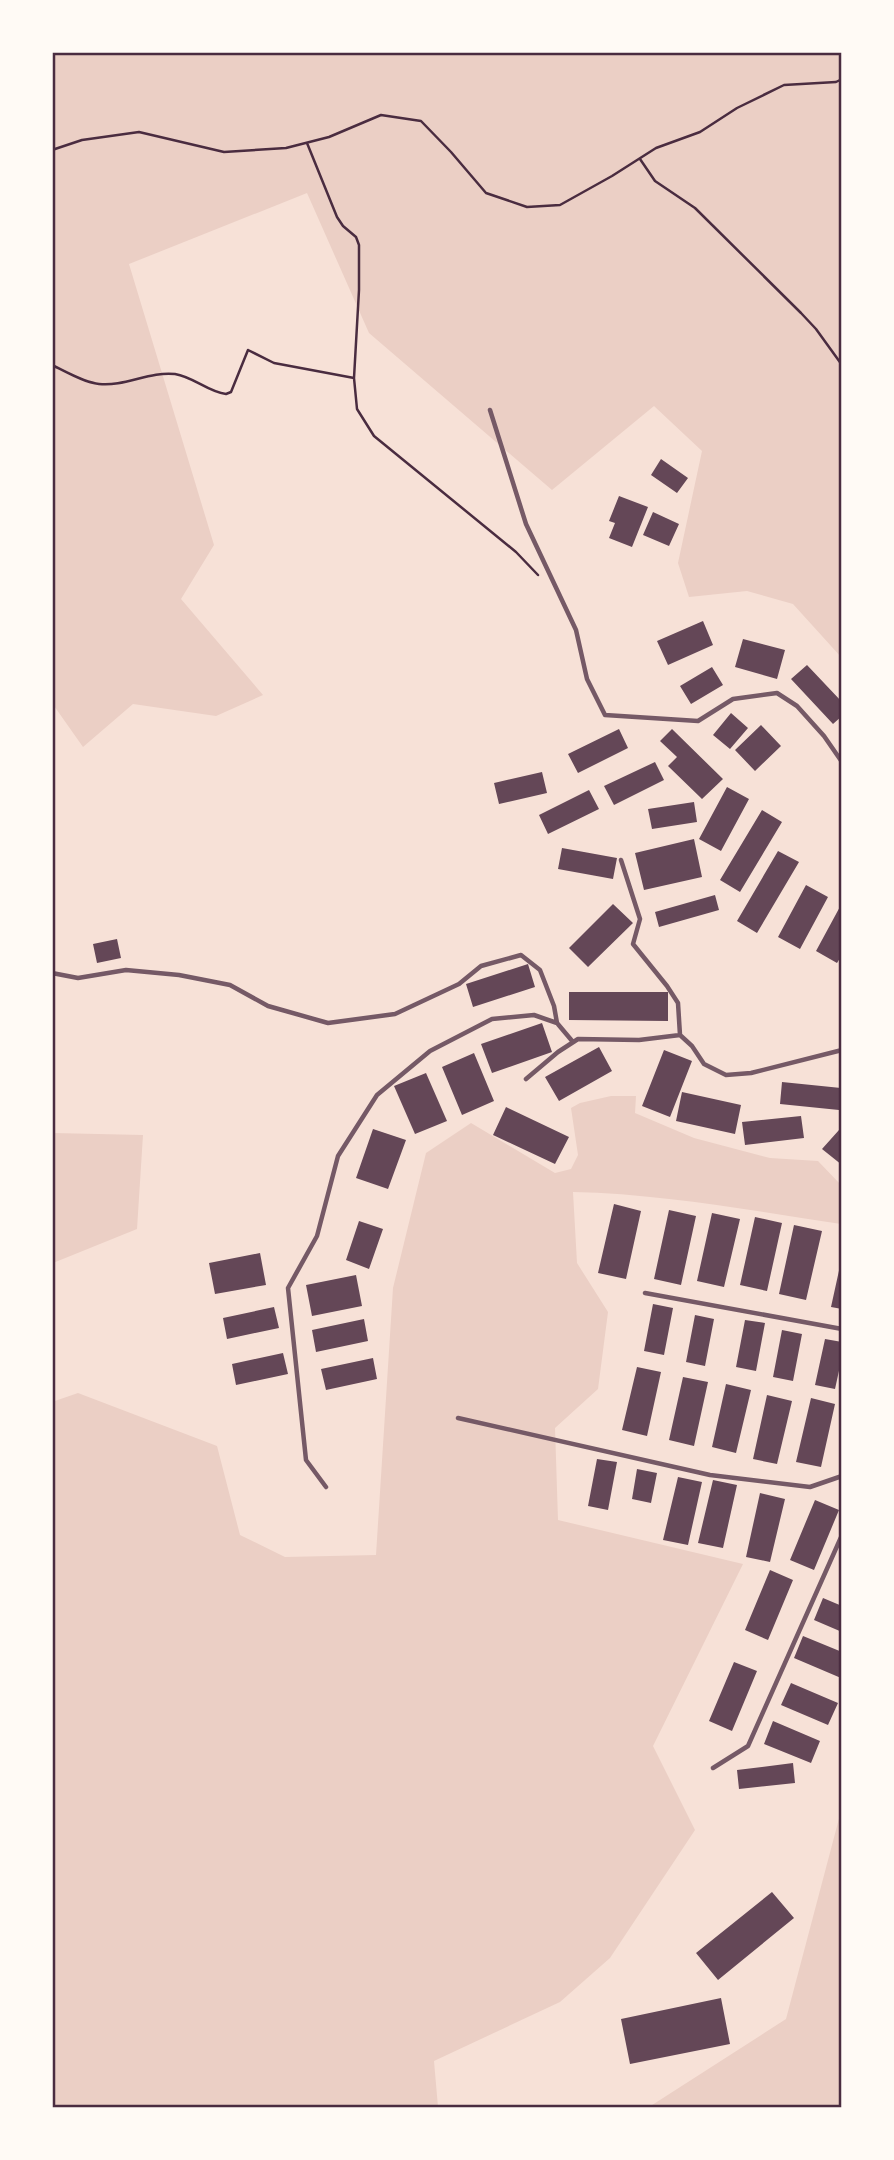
<svg xmlns="http://www.w3.org/2000/svg" width="894" height="2160" viewBox="0 0 894 2160" font-family="'Asap Condensed',sans-serif">
  <style>
    .green { fill: #ebcfc5 }
    .building { fill: #644757 }
    .lines { fill: none; stroke-linecap: round; stroke-linejoin: round }
    .path { stroke: #4a2c40; stroke-width: 2.5 }
    .service { stroke: #755966; stroke-width: 4.5 }
    .neatline { fill: none; stroke: #4a2c40; stroke-width: 2.5 }
  </style>
  <rect width="100%" height="100%" fill="#f7e1d7"/>
  <!-- green -->
  <path class="green" d="M52,53H841V657L793,604L747,591L689,597L678,563L702,451L654,406L552,490L369,333L307,193L129,264L214,545L181,599L263,695L216,716L133,704L83,747L52,703Z
    M611,1096H636L635,1113L694,1138L770,1158L818,1161L841,1185V1224C753,1211 664,1194 573,1192L577,1263L608,1312L598,1389L555,1428L558,1520L743,1564L653,1746L695,1830L610,1958L560,2002L434,2061L438,2107H53L52,1402L78,1393L217,1446L240,1535L285,1557L376,1555L393,1288L426,1153L471,1123L555,1173L571,1169L578,1155L571,1108L580,1103Z
    M53,1133L143,1135L137,1229L53,1263Z
    M841,1811V2107H649L786,2019Z"/>
  <!-- building -->
  <path class="building" d="M661,459L688,478L677,493L651,475Z
    M619,496L648,507L632,547L609,538L615,523L609,521Z
    M653,512L679,524L669,546L643,535Z
    M703,621L713,645L668,665L657,641Z
    M743,639L785,650L777,679L735,667Z
    M807,665L842,702V716L833,724L791,679Z
    M712,667L723,685L691,704L680,686Z
    M731,713L748,728L730,749L713,735Z
    M761,725L781,746L755,771L735,750Z
    M619,729L628,748L578,773L568,754Z
    M672,729L723,779L702,799L668,766L677,757L660,741Z
    M655,762L664,780L614,805L604,786Z
    M542,772L547,793L499,804L494,783Z
    M727,787L749,799L721,851L699,839Z
    M589,790L599,809L548,834L539,815Z
    M694,802L697,822L652,829L648,809Z
    M762,810L782,822L740,892L720,880Z
    M694,839L702,877L644,890L635,853Z
    M562,848L617,858L613,879L558,869Z
    M778,851L799,862L757,933L737,921Z
    M806,885L828,897L800,949L778,937Z
    M715,895L719,910L659,927L655,912Z
    M842,903V955L837,963L816,951Z
    M613,904L633,923L588,967L569,948Z
    M117,939L121,958L97,963L93,944Z
    M528,964L535,987L473,1007L466,984Z
    M569,992H668V1021L569,1020Z
    M542,1023L552,1052L492,1073L481,1044Z
    M599,1047L612,1071L559,1101L545,1077Z
    M664,1050L692,1061L670,1117L642,1106Z
    M474,1053L494,1101L462,1115L442,1067Z
    M426,1073L447,1121L415,1134L394,1086Z
    M782,1082L841,1088L839,1110L780,1104Z
    M682,1092L741,1105L735,1134L676,1121Z
    M506,1107L569,1137L555,1164L493,1135Z
    M801,1116L804,1138L745,1145L742,1122Z
    M373,1129L406,1140L388,1189L356,1178Z
    M839,1130L842,1132V1165L822,1149Z
    M614,1204L641,1211L626,1279L598,1273Z
    M669,1210L696,1216L681,1285L654,1279Z
    M712,1213L740,1219L724,1287L697,1281Z
    M755,1217L782,1223L767,1291L740,1285Z
    M359,1221L383,1229L369,1269L346,1260Z
    M794,1225L822,1231L806,1300L779,1294Z
    M260,1253L266,1285L215,1294L209,1263Z
    M840,1266H842V1309L831,1307Z
    M356,1275L362,1306L312,1316L306,1285Z
    M653,1304L673,1308L664,1355L644,1351Z
    M274,1307L279,1328L227,1339L223,1318Z
    M695,1315L714,1319L705,1366L686,1362Z
    M364,1319L368,1341L316,1352L312,1330Z
    M745,1320L765,1323L756,1371L736,1367Z
    M782,1330L802,1334L793,1381L773,1377Z
    M825,1339L842,1342V1357L835,1389L815,1385Z
    M283,1353L288,1374L236,1385L232,1364Z
    M373,1358L377,1379L326,1390L321,1369Z
    M637,1367L661,1372L647,1436L622,1430Z
    M683,1377L708,1382L694,1446L669,1440Z
    M726,1384L751,1390L736,1453L712,1447Z
    M767,1395L792,1401L777,1464L753,1459Z
    M811,1398L835,1404L821,1467L796,1462Z
    M597,1459L617,1462L608,1510L588,1506Z
    M637,1469L657,1473L651,1503L632,1499Z
    M678,1477L702,1482L688,1545L663,1540Z
    M713,1480L737,1485L723,1548L698,1543Z
    M760,1493L785,1499L770,1562L746,1557Z
    M815,1500L839,1510L814,1570L790,1560Z
    M770,1570L793,1580L768,1640L745,1630Z
    M823,1598L842,1606V1632L814,1620Z
    M803,1636L842,1652L841,1678L794,1658Z
    M734,1662L757,1671L732,1731L709,1721Z
    M791,1683L838,1703L828,1725L781,1705Z
    M773,1721L820,1741L811,1763L764,1744Z
    M793,1763L795,1783L739,1789L737,1770Z
    M772,1892L794,1918L718,1980L696,1953Z
    M721,1998L730,2044L630,2064L621,2019Z"/>
  <g class="lines">
    <!-- path -->
    <path class="path" d="M307,143L337,217L343,226L356,237L359,245V290L354,378L357,409L374,436L516,552L538,575
      M52,150L82,140L139,132L224,152L286,148L329,137L381,115L421,121L451,152L486,193L527,207L560,205L612,176L656,148L700,132L737,108L784,85L836,82L842,79
      M640,159L655,181L695,208L801,313L816,329L842,365
      M52,365C67,372 83,382 99,384C124,387 150,371 175,374C194,377 208,392 226,394L231,392L248,350L274,363L354,378"/>
    <!-- service -->
    <path class="service" d="M490,410L526,524L576,630L587,679L605,715L698,721L733,699L777,693L797,706L824,736L842,762
      M621,860L640,919L633,944L667,986L678,1003L680,1035L692,1046L704,1064L726,1075L751,1073L842,1050
      M52,973L78,978L126,970L179,975L230,985L268,1006L328,1023L395,1014L459,984L481,966L521,955L540,970L554,1006L557,1023
      M526,1079L558,1052L578,1039L639,1040L680,1035
      M645,1293L842,1329
      M458,1418L710,1475L810,1487L842,1476
      M326,1487L306,1460L288,1288L317,1236L338,1156L377,1095L430,1051L492,1019L534,1015L557,1023L573,1042
      M713,1768L748,1746L842,1535"/>
  </g>
  <!-- border -->
  <rect width="894" height="2160" fill="none" stroke="#fffaf5" stroke-width="108"/>
  <rect x="54" y="54" width="786" height="2052" class="neatline"/>
</svg>
